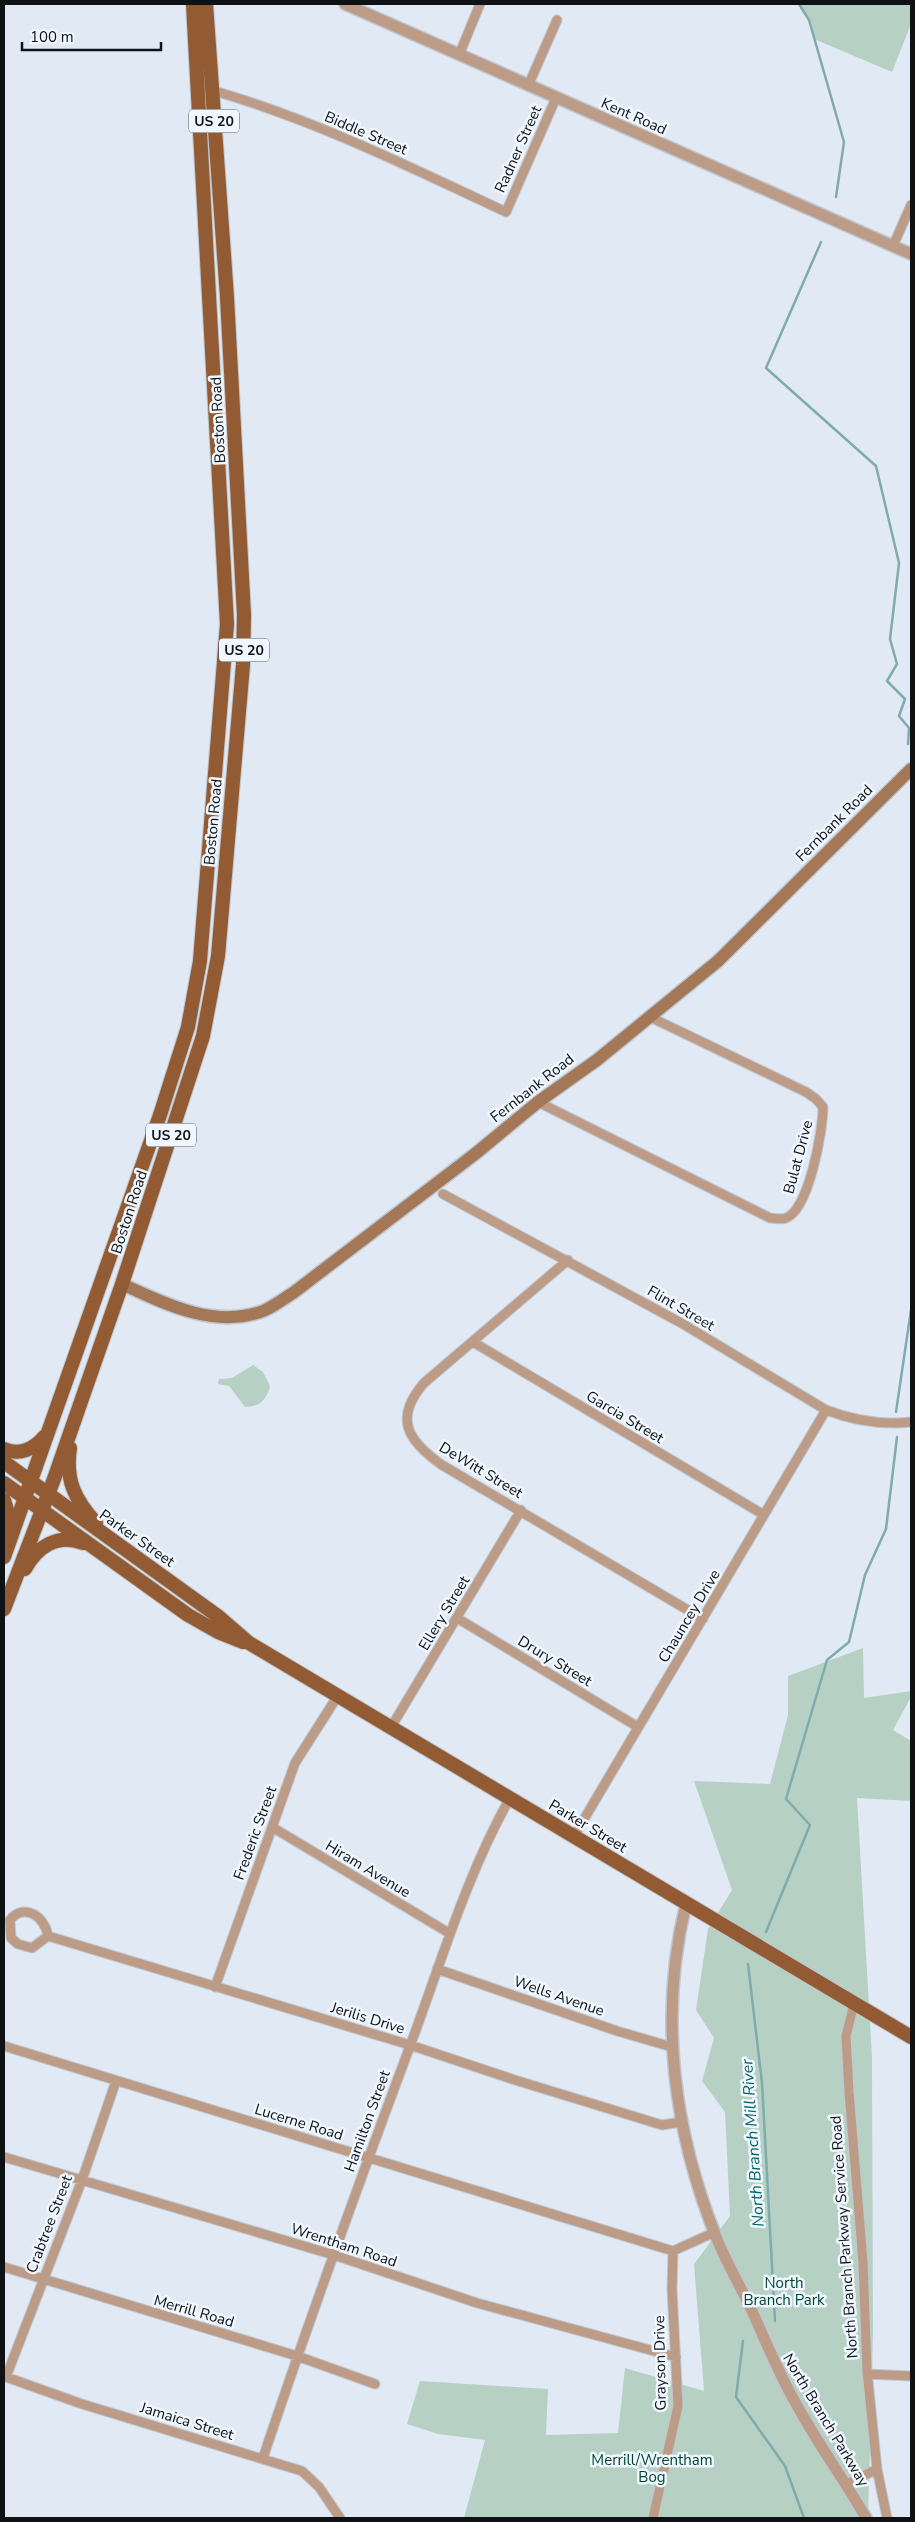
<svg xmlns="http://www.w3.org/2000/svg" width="915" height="2522" viewBox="0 0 915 2522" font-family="'Nunito Sans',sans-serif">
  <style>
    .green { fill: #b6d1c4 }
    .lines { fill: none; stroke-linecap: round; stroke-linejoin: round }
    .stream { stroke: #80abac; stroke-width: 2.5 }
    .minor-casing { stroke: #bfc7d0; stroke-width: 11 }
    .tertiary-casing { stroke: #bfc7d0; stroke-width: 14 }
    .secondary-casing { stroke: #bfc7d0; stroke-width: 15 }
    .primary-casing { stroke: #bfc7d0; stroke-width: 16 }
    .minor { stroke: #bc9c87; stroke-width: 9 }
    .tertiary { stroke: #bc9c87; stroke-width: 11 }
    .secondary { stroke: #a47757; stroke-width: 12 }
    .primary { stroke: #925b33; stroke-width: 14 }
    .labels { text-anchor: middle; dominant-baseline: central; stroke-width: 5; stroke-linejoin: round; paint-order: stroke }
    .shield { fill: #f0f7ff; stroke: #52575b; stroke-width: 1 }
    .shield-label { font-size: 14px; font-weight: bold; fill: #0f1215 }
    .street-label { font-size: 15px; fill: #0f1215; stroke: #f0f7ff }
    .park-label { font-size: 15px; fill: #004731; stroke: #f0f7ff }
    .water-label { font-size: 16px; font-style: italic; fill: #056466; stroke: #f0f7ff }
  </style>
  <rect width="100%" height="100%" fill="#e1eaf4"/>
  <!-- green -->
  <path class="green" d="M799,4H911V24L892,72L814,39L809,21Z
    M253,1365L263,1372L270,1386C267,1400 259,1407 245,1407L229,1386L218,1384L219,1379L232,1378Z
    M863,1648L864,1698L911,1691V1697L893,1730L911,1741V1801L857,1798L872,2057L873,2333L868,2518H464L485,2440L438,2434L407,2424L420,2381L548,2389L546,2435L618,2433L625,2368L704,2391L694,2264L730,2216L725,2112L702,2081L714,2038L696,2010L708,1929L732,1890L694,1781L770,1784L788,1715V1676Z"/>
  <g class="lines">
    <!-- stream -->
    <path class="stream" d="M799,4L809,20L844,142L836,197
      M821,242L766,368L876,466L899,563L890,639L897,664L887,681L905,699L899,716L909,728L908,744
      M896,1412L911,1310
      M766,1932L810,1825L786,1799L827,1660L849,1642L865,1575L886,1529L897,1437
      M748,1964L762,2083L775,2321
      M743,2341L736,2397L785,2466L804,2518"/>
    <!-- minor casing -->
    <g class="minor-casing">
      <path id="minor" d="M459,55L480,4
        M528,86L557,20
        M211,90C313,119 410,167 506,212L556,98
        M893,246L911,205
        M538,1102L770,1218C775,1218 782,1220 786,1218C809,1210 823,1130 823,1107L816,1099L806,1092L650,1017
        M443,1194L683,1324L826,1410C852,1420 883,1425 911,1422
        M568,1260L424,1383C393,1419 408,1441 442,1465L703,1619
        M473,1342L764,1515
        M457,1618L638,1727
        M390,1729L521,1510
        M272,1827L449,1933
        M574,1836L826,1410
        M48,1936L32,1948L18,1944L11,1938L10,1920C25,1902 45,1917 48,1936L410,2045L515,2080L662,2125L681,2122
        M437,1969L617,2031L672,2047
        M215,1987L295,1763L337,1697
        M854,2004L846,2036L849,2092L863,2262L867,2371L877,2469L887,2518
        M4,2046L673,2251
        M116,2081L82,2180L6,2377L82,2404L302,2471L319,2487L340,2518
        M4,2157L334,2255L477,2303L676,2357
        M4,2267L297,2356L375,2384
        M867,2374L911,2376
        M263,2458C309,2320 359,2183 410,2046C441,1963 466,1876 510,1798
        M847,2484L877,2469
        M653,2518L678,2406L672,2289L673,2251L715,2232"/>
    </g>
    <!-- tertiary casing -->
    <g class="tertiary-casing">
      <path id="tertiary" d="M345,4L911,254
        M686,1904C658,2017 674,2133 717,2239C727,2264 741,2287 752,2311C767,2344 780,2377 799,2409C820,2447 845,2481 866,2518"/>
    </g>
    <!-- secondary casing -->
    <g class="secondary-casing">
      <path id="secondary" d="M122,1284C165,1304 215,1329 263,1311C273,1307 283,1299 293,1293L475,1154L538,1102L597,1060L718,961L911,769"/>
    </g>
    <!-- primary casing -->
    <g class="primary-casing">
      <path id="primary" d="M70,1448C65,1480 75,1500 96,1523
        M4,1449C19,1456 34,1449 44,1437
        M4,1462L219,1617L249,1643L911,2037
        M4,1483L188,1615L218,1632L243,1642
        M4,1500L8,1513L9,1534
        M4,1557L160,1115L188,1027L200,961L227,624L193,4
        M25,1569C37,1547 57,1533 83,1543
        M4,1609L54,1479L122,1284L203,1036L218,956L243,665L244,615L227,297L206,4"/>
    </g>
    <!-- minor -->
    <use href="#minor" class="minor"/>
    <!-- tertiary -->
    <use href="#tertiary" class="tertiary"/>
    <!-- secondary -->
    <use href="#secondary" class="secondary"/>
    <!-- primary -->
    <use href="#primary" class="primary"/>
  </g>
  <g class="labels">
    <!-- shield labels -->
    <g class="shield">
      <rect x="189" y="109.5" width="50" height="23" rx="4"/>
      <rect x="219" y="638.5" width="50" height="23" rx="4"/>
      <rect x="146" y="1123.5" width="50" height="23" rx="4"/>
    </g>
    <g class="shield-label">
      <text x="214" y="121">US 20</text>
      <text x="244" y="650">US 20</text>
      <text x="171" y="1135">US 20</text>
    </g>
    <!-- street labels -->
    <g class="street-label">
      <text transform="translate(634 116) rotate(24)">Kent Road</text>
      <text transform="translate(366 133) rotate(23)">Biddle Street</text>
      <text transform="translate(518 149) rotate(-66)">Radner Street</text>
      <text transform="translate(218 420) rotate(-93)">Boston Road</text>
      <text transform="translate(213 822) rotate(-85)">Boston Road</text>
      <text transform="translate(834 823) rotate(-45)">Fernbank Road</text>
      <text transform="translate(532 1088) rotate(-38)">Fernbank Road</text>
      <text transform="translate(798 1157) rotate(-75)">Bulat Drive</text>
      <text transform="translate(129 1212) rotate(-72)">Boston Road</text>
      <text transform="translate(681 1308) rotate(30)">Flint Street</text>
      <text transform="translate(625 1417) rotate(31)">Garcia Street</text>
      <text transform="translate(481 1470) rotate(31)">DeWitt Street</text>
      <text transform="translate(137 1538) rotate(35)">Parker Street</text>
      <text transform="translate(444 1613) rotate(-59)">Ellery Street</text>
      <text transform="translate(689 1616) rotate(-59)">Chauncey Drive</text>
      <text transform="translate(555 1661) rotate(31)">Drury Street</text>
      <text transform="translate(588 1826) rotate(31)">Parker Street</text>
      <text transform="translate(255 1833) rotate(-70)">Frederic Street</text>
      <text transform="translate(368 1869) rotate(31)">Hiram Avenue</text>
      <text transform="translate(559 1996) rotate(19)">Wells Avenue</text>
      <text transform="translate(368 2018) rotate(17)">Jerilis Drive</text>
      <text transform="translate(367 2121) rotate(-70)">Hamilton Street</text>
      <text transform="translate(299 2122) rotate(17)">Lucerne Road</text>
      <text transform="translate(49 2224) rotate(-69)">Crabtree Street</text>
      <text transform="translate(844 2237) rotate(-94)">North Branch Parkway Service Road</text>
      <text transform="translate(344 2245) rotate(18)">Wrentham Road</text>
      <text transform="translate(194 2311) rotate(16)">Merrill Road</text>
      <text transform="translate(660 2363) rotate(-91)">Grayson Drive</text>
      <text transform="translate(826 2420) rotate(59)">North Branch Parkway</text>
      <text transform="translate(187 2421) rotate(17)">Jamaica Street</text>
    </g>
    <!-- park labels -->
    <g class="park-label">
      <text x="784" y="2283">North<tspan x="784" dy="17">Branch Park</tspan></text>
      <text x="652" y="2460">Merrill/Wrentham<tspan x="652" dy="17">Bog</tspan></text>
    </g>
    <!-- water labels -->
    <g class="water-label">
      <text transform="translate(753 2143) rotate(-94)">North Branch Mill River</text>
    </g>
  </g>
  <!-- border -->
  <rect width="915" height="2522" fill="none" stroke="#0f1215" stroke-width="10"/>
  <!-- scale -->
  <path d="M22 42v8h139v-8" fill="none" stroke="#0f1215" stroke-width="2.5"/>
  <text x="30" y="42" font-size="15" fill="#0f1215" stroke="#f0f7ff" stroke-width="4" paint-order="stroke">100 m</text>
</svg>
